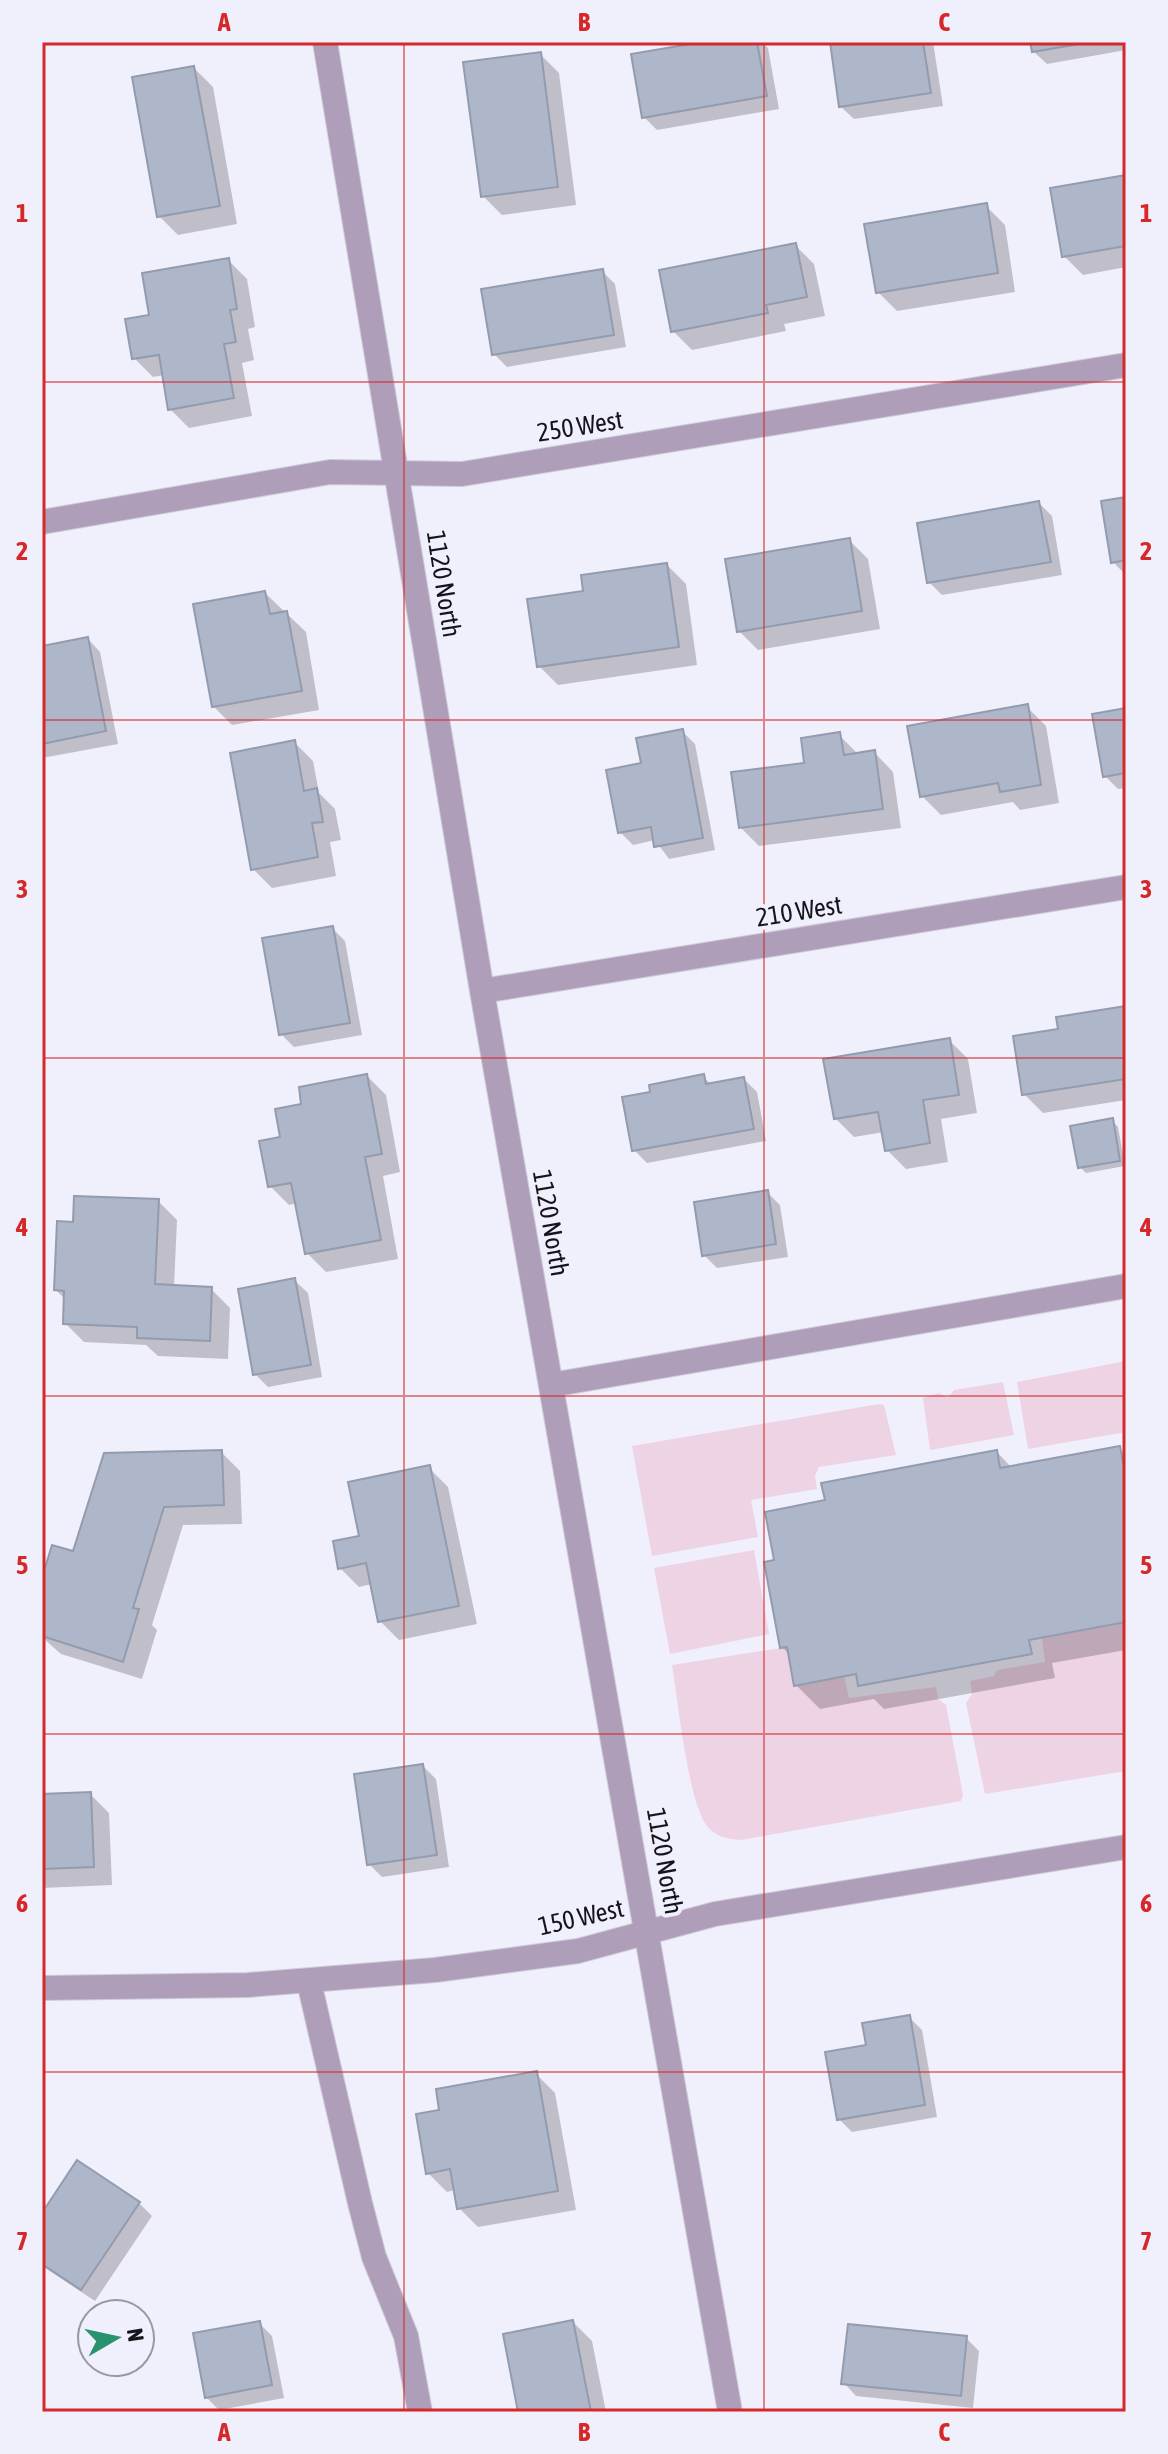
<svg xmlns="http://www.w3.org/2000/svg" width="1168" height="2454" viewBox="0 0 1168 2454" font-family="'Asap Condensed',sans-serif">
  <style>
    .green { fill: #eed3e5 }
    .shadow { fill: #0003 }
    .building { fill: #aeb7ca; stroke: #939cae; stroke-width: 2 }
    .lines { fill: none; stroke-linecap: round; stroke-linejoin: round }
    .minor-casing { stroke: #cdccd8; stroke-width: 26 }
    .minor { stroke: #af9eba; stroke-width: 24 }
    .grid { fill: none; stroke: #d62828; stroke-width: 2; stroke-opacity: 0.55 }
    .labels { text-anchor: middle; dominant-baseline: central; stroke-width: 8; stroke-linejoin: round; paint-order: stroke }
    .street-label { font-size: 26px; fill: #15141b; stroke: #f0effc }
    .neatline { fill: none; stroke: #d62828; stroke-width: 3 }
    .grid-label { font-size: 26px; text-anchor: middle; font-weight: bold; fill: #d62828 }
  </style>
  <rect width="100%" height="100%" fill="#f0effc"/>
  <!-- green -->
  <path class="green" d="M1126,1361V1432L1028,1449L1017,1382Z
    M1003,1382L1014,1435L930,1450L923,1398L939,1393L948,1398L954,1390Z
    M879,1404L884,1405L896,1455L819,1467L815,1476L817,1489L751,1500L758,1537L652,1556L632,1446Z
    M754,1550L769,1634L670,1654L654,1568Z
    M1126,1622V1771L985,1794L966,1703L972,1694L970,1681L994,1676L997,1670L1045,1662L1042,1638Z
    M787,1647L844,1676L849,1698L936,1687L938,1699L946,1705L963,1795L961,1801L741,1840C728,1839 716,1837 707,1826C688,1802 678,1700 672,1665Z"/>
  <!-- shadow -->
  <path class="shadow" d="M714,42H762L768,48L779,109L657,130L644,117Z
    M832,42H933L943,106L854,119L841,107Z
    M1032,42H1126V50L1047,64L1034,52Z
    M540,54L559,73L576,205L502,215L483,196Z
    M194,68L213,87L237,224L178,235L159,216Z
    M1126,177V267L1083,275L1064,256Z
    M986,206L1005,225L1015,292L897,311L878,292Z
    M795,245L814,264L825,316L784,324L786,331L692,350L673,331Z
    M228,260L247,279L255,327L248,329L254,360L242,363L252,416L189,428L170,409L164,375L153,377L134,358L152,316Z
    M602,271L615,284L626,347L507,367L494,354Z
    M1126,499V575L1113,562Z
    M1039,503L1052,516L1062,575L942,595L929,582Z
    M849,540L868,559L880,629L758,650L739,631Z
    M667,565L686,584L697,665L558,685L539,666L585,593Z
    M265,593L306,632L319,710L232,725L213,706Z
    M88,639L100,652L118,744L42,758V669Z
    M1027,707L1046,726L1059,803L1020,810L1013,802L941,815L922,796Z
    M1126,710V788L1118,789L1105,776Z
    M682,731L695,744L715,850L669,859L655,840L633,845L620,832L643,765Z
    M839,735L859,755L874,752L893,772L901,828L759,846L740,827Z
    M294,742L313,761L319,793L335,809L341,840L330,842L336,876L272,888L253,869Z
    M332,928L345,941L362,1035L294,1047L281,1034Z
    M1126,1008V1100L1043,1113L1024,1094Z
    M949,1040L968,1059L977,1113L941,1119L948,1162L906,1169L887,1150L884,1132L854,1137L835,1118Z
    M367,1076L386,1095L400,1172L383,1176L398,1259L326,1272L307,1253L297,1203L289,1205L270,1186L304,1106Z
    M703,1077L712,1085L744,1079L757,1092L766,1141L647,1163L634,1150L652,1093Z
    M1112,1120L1118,1127L1125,1166L1086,1173L1080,1167Z
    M767,1192L780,1205L788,1257L717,1268L704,1255Z
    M158,1201L177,1220L174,1287L211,1289L230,1308L228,1359L158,1356L146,1345L84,1342L65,1323L66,1300L56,1290L75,1224Z
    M295,1281L308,1293L322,1377L268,1387L255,1374Z
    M1119,1449L1126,1455V1650L1052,1663L1055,1678L884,1709L874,1699L820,1709L796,1685L791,1656L782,1647L777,1561L827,1502L997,1452L1012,1468Z
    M221,1452L240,1471L242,1524L183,1525L152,1625L157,1630L142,1679L61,1654L42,1637V1584L75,1554Z
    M429,1468L448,1487L477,1624L399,1640L380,1621L372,1584L359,1587L340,1568L361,1537Z
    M423,1766L436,1779L449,1867L382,1877L369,1864Z
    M90,1794L109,1813L112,1885L42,1888V1796Z
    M909,2017L922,2030L937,2117L852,2132L839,2119Z
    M536,2074L555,2093L576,2210L478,2227L459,2208L455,2190L447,2192L428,2173L442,2111Z
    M139,2203L152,2216L95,2301L42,2266V2216Z
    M573,2322L592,2341L606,2412H520Z
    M259,2323L272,2336L284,2398L219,2410L206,2397Z
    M966,2338L979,2351L973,2408L856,2396L844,2383Z"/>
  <!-- building -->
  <path class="building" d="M702,42H757L767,96L642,118L631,54Z
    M830,42H923L931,93L839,107Z
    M1030,42H1091L1032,52Z
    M541,52L558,187L481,197L463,62Z
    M194,66L220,206L157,217L132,77Z
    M1126,175V246L1062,257L1050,188Z
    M987,203L998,273L876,293L864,224Z
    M796,243L807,297L766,305L768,313L671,332L659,270Z
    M229,258L237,309L230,310L236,342L224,344L234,398L168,410L159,355L132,359L125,319L149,315L142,273Z
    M603,269L614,335L492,355L481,289Z
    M1126,497V560L1111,563L1101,501Z
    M1039,501L1051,562L927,583L917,523Z
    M850,538L862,611L737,632L725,559Z
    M667,563L679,647L537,667L527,599L583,591L581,575Z
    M265,591L270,614L287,611L302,691L212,707L193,604Z
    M88,637L106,731L42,744V646Z
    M1028,704L1041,785L1000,792L998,783L920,797L907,726Z
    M1126,708V773L1103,777L1092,714Z
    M683,729L703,838L654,847L651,827L618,833L606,770L641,763L636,738Z
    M840,732L844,755L875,750L883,809L739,828L731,772L804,763L801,738Z
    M295,740L304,791L317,788L323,822L312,823L318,857L251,870L230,753Z
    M333,926L350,1023L279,1035L262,938Z
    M1126,1006V1079L1022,1095L1013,1036L1058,1029L1056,1017Z
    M950,1038L959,1095L923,1100L930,1143L885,1151L878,1112L834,1119L823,1059Z
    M367,1074L382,1154L365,1157L381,1240L305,1254L291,1183L268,1187L259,1141L280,1137L275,1109L301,1104L299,1087Z
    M704,1074L706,1084L744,1077L754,1129L632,1151L622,1097L650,1092L649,1085Z
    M1113,1118L1120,1161L1078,1168L1070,1126Z
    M768,1190L776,1244L702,1256L694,1202Z
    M74,1196L159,1199L155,1284L212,1287L210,1341L137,1338V1327L63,1324L64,1291L54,1290L57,1221L73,1222Z
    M295,1278L311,1365L253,1375L238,1289Z
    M1120,1446L1126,1479V1622L1029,1640L1032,1654L858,1686L856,1674L794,1686L787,1647L780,1648L764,1562L774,1560L765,1512L825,1500L821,1483L997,1450L1000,1468Z
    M222,1450L224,1505L164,1507L133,1608L139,1609L123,1662L42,1636V1578L52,1545L73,1551L104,1453Z
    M430,1465L459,1606L378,1622L366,1563L338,1569L333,1541L359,1536L348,1482Z
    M423,1764L437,1855L367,1865L354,1774Z
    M91,1792L94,1867L42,1869V1794Z
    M910,2015L925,2105L837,2120L825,2052L866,2045L862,2023Z
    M537,2071L558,2191L457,2209L450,2169L426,2174L416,2114L439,2110L436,2089Z
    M77,2160L140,2202L81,2290L42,2264V2213Z
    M573,2320L591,2412H518L503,2334Z
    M260,2321L272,2385L205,2398L193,2333Z
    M848,2324L967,2336L961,2396L841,2384Z"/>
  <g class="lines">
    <!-- minor casing -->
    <g class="minor-casing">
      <path id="minor" d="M325,42L482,991L730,2412
        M42,522L330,472L462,474L1126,365
        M482,991L1126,887
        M551,1385L1126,1286
        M309,1982L360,2203L374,2257L406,2336L420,2412
        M42,1988L248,1985L435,1970L578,1951L715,1914L1126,1847"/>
    </g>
    <!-- minor -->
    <use href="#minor" class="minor"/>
  </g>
  <!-- grid -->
  <path class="grid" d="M404,42V2412M764,42V2412M42,382H1126M42,720H1126M42,1058H1126M42,1396H1126M42,1734H1126M42,2072H1126"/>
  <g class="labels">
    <!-- street labels -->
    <g class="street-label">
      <text transform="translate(580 426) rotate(-9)">250 West</text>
      <text transform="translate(444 584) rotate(81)">1120 North</text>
      <text transform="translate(799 911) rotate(-9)">210 West</text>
      <text transform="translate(551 1223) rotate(80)">1120 North</text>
      <text transform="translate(665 1861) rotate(80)">1120 North</text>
      <text transform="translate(581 1917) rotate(-13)">150 West</text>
    </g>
  </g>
  <!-- border -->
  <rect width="1168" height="2454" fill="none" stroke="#f0effc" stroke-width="88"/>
  <!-- north arrow -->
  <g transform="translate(116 2338) rotate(81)"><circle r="38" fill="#f0effc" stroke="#9897a2" stroke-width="2"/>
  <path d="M0-6L14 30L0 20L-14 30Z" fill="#2a926f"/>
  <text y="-12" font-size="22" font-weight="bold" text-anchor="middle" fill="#15141b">N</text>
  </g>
  <rect x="44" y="44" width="1080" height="2366" class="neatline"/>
  <g class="grid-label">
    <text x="224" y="31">A</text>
    <text x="584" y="31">B</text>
    <text x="944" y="31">C</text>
    <text x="22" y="222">1</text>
    <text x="1146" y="222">1</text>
    <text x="22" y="560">2</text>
    <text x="1146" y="560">2</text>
    <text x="22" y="898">3</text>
    <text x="1146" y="898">3</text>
    <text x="22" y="1236">4</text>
    <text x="1146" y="1236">4</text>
    <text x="22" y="1574">5</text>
    <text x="1146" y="1574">5</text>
    <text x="22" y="1912">6</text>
    <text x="1146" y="1912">6</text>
    <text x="22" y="2250">7</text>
    <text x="1146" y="2250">7</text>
    <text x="224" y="2441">A</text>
    <text x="584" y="2441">B</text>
    <text x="944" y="2441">C</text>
  </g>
</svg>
